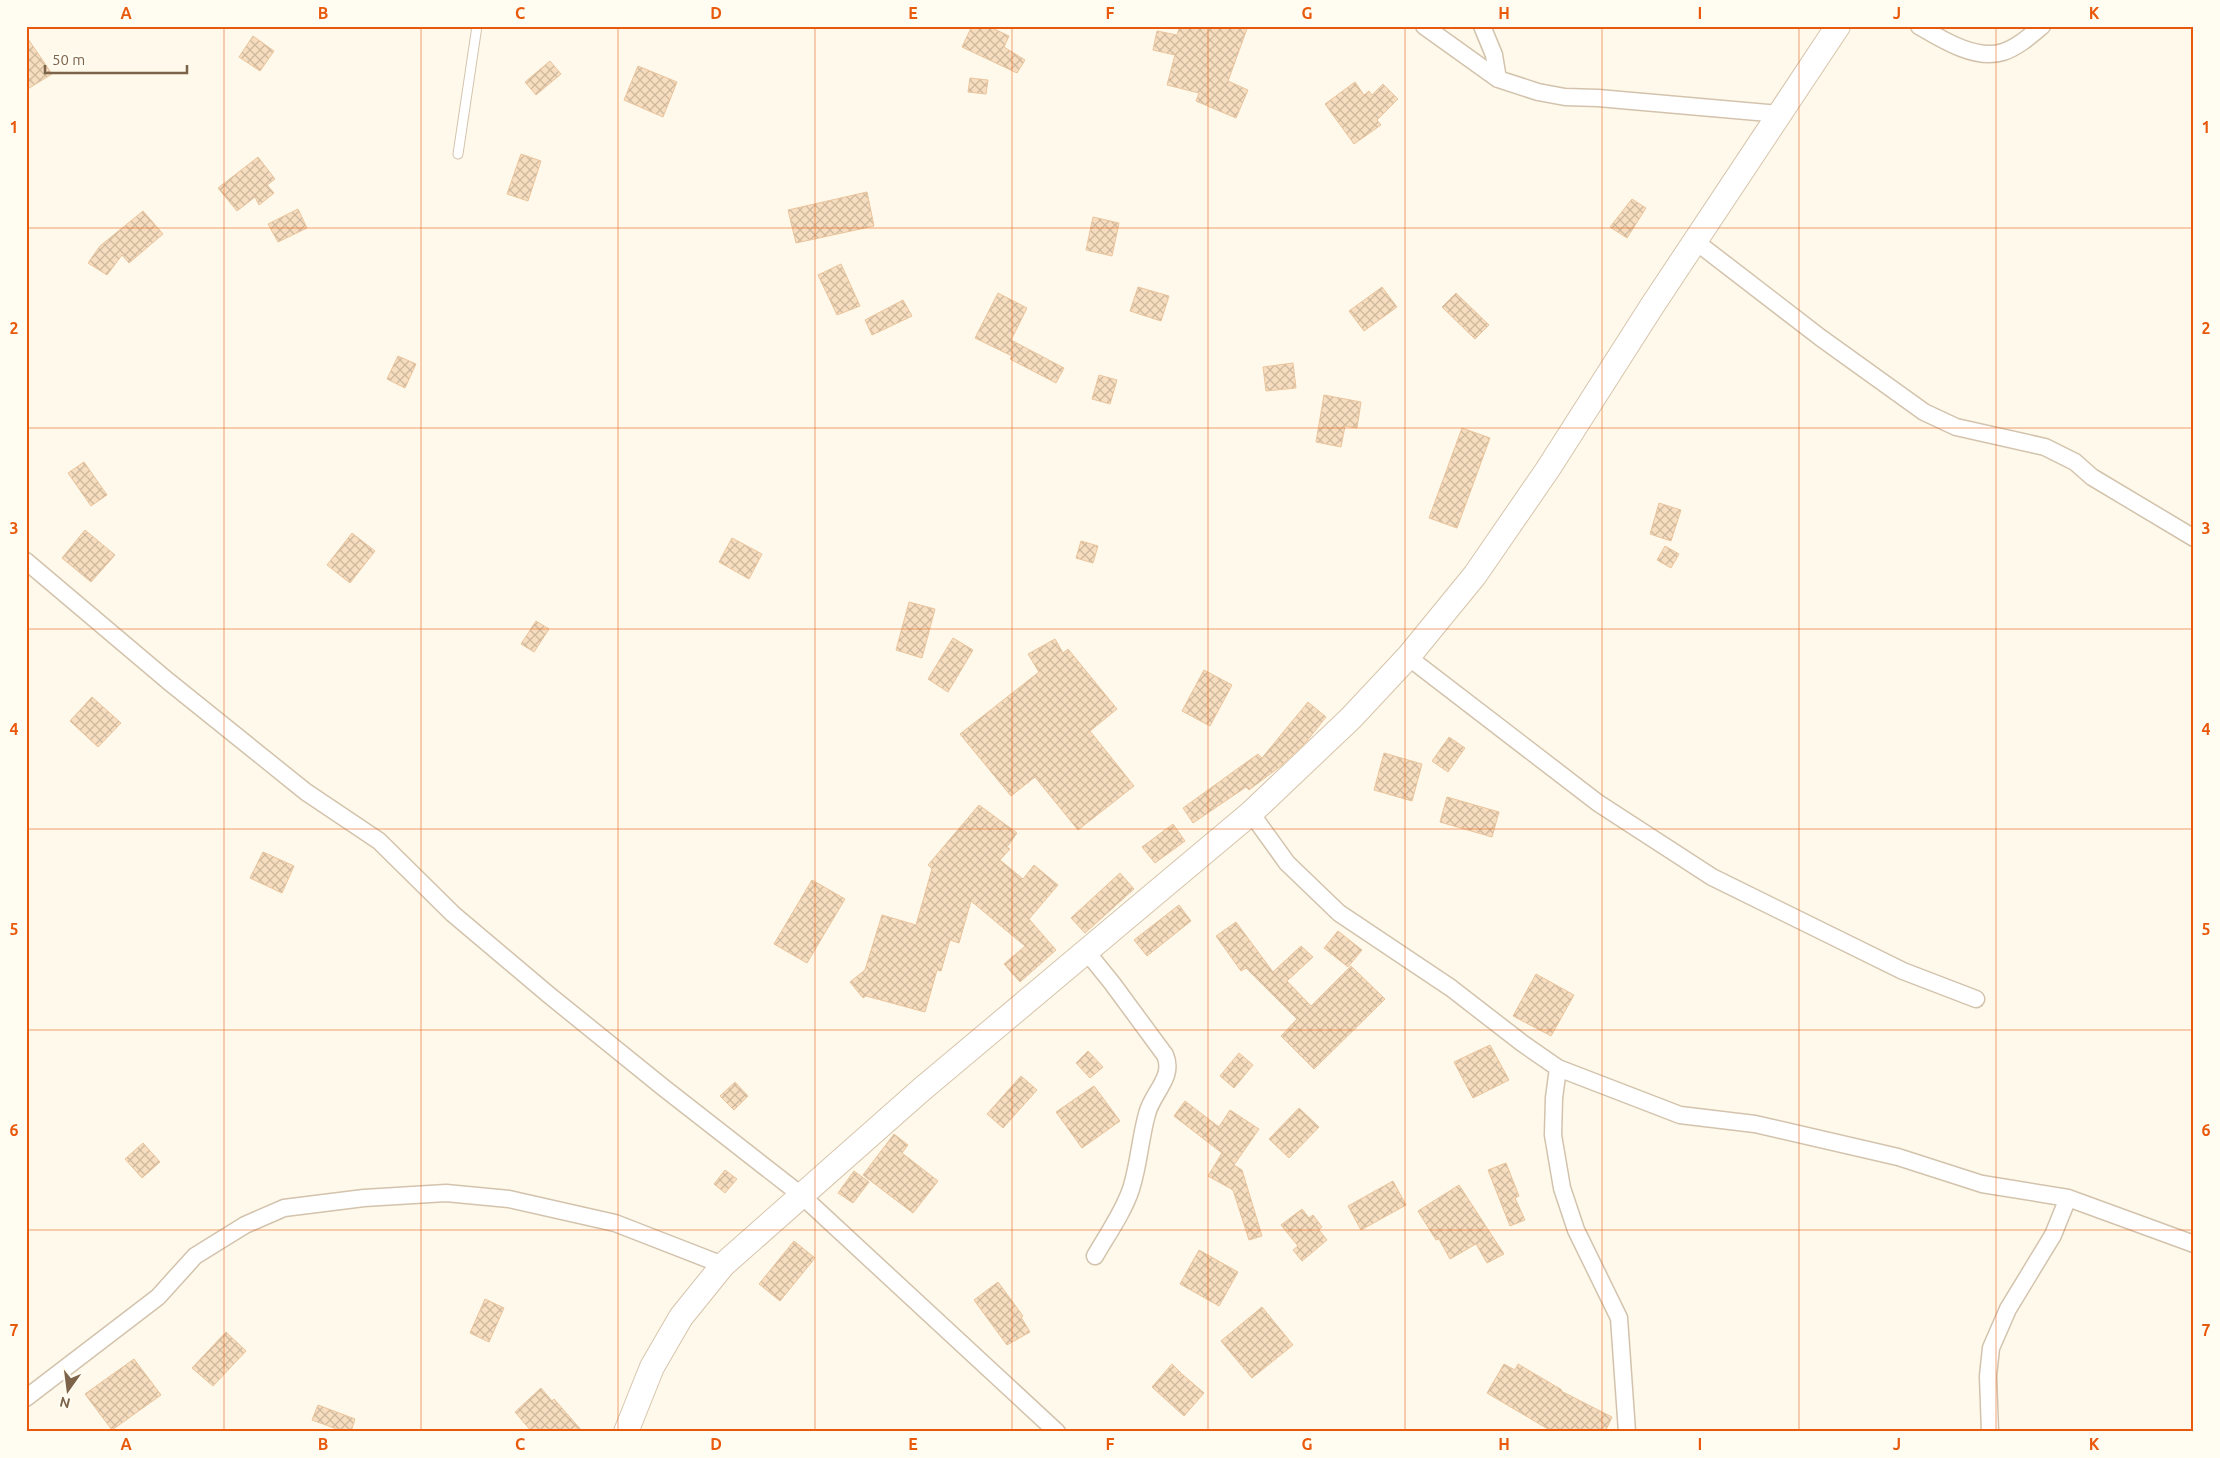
<svg xmlns="http://www.w3.org/2000/svg" width="2220" height="1458" viewBox="0 0 2220 1458" font-family="Ubuntu,sans-serif">
  <style>
    .building { fill: url(#building-cross-hatch); stroke: #ebc59d }
    .lines { fill: none; stroke-linecap: round; stroke-linejoin: round }
    .lane-casing { stroke: #d3c3ad; stroke-width: 11 }
    .street-casing { stroke: #d3c3ad; stroke-width: 19 }
    .secondary-casing { stroke: #d7c4ab; stroke-width: 26 }
    .lane { stroke: #fff; stroke-width: 9 }
    .street { stroke: #fff; stroke-width: 16 }
    .secondary { stroke: #fff; stroke-width: 24 }
    .grid { fill: none; stroke: #e8590c; stroke-width: 1; stroke-opacity: 0.55 }
    .neatline { fill: none; stroke: #e8590c; stroke-width: 2 }
    .grid-label { font-size: 16px; text-anchor: middle; font-weight: bold; fill: #e8590c }
  </style>
  <defs>
    <pattern id="building-cross-hatch" width="8" height="8" patternUnits="userSpaceOnUse" patternTransform="scale(1.25)"><rect width="8" height="8" fill="#f7ddbf"/><path d="M0 0l8 8M0 8l8-8" fill="none" stroke="#cdb79d"/></pattern>
  </defs>
  <rect width="100%" height="100%" fill="#fef9ea"/>
  <!-- building -->
  <path class="building" d="M972,26H988L1009,36L1004,47L1025,60L1017,73L962,47Z
    M1180,26H1248L1228,81L1248,90L1236,118L1196,101L1199,93L1167,85L1175,55L1153,50L1157,31L1177,35Z
    M26,36L52,74L26,90Z
    M253,36L274,51L260,71L239,57Z
    M550,61L561,74L536,95L525,82Z
    M638,66L677,82L663,117L624,100Z
    M970,78L988,80L986,94L968,92Z
    M1355,82L1364,95L1369,91L1372,95L1383,84L1398,99L1377,120L1381,125L1354,144L1325,104Z
    M521,154L541,161L528,201L507,194Z
    M258,157L275,179L267,185L274,193L259,205L255,197L237,211L218,188Z
    M867,192L874,226L796,243L788,210Z
    M1632,199L1646,208L1627,238L1610,227Z
    M298,209L307,228L278,242L268,224Z
    M143,211L163,234L129,263L122,255L107,275L88,263L100,246Z
    M1093,217L1119,223L1112,256L1086,250Z
    M841,264L860,306L837,315L818,275Z
    M1138,287L1169,296L1161,321L1130,311Z
    M1382,287L1397,307L1364,331L1349,311Z
    M998,293L1027,308L1011,340L1064,368L1056,383L1010,359L1012,356L975,338Z
    M1456,293L1489,325L1475,339L1442,307Z
    M903,300L912,316L872,335L865,320Z
    M398,356L416,364L405,388L387,379Z
    M1293,363L1296,388L1266,391L1263,367Z
    M1099,375L1117,380L1110,404L1092,399Z
    M1324,395L1361,402L1357,428L1345,426L1341,447L1316,442Z
    M1462,428L1490,438L1457,528L1429,518Z
    M84,462L107,495L91,506L68,473Z
    M1659,503L1681,510L1671,541L1650,534Z
    M85,530L115,555L91,582L62,558Z
    M352,533L375,551L350,583L327,565Z
    M732,538L762,554L749,579L719,562Z
    M1081,541L1098,546L1093,563L1076,558Z
    M1665,546L1679,554L1671,568L1657,560Z
    M909,602L935,609L922,658L896,650Z
    M536,621L549,629L534,652L521,644Z
    M953,638L973,650L948,692L928,679Z
    M1055,639L1063,653L1068,649L1117,709L1090,731L1134,786L1078,830L1035,777L1011,796L960,734L1039,672L1028,654Z
    M1204,670L1232,685L1210,726L1182,711Z
    M92,697L121,723L98,747L70,721Z
    M1308,702L1326,717L1306,742L1282,765L1249,790L1246,787L1193,823L1183,808L1258,754L1262,758Z
    M1449,737L1465,748L1448,772L1432,761Z
    M1384,753L1422,764L1412,801L1374,790Z
    M1447,797L1499,812L1492,837L1440,822Z
    M979,805L1017,833L1007,847L1010,849L1000,860L1023,879L1034,865L1058,885L1029,919L1056,950L1020,982L1004,964L1025,946L971,901L959,943L950,940L941,971L937,970L925,1012L866,996L863,998L850,982L865,970L882,915L916,925L932,869L928,865Z
    M1173,824L1185,841L1155,863L1142,847Z
    M263,852L294,866L282,893L250,878Z
    M1120,873L1134,889L1085,933L1071,918Z
    M812,880L845,899L807,963L774,944Z
    M1179,905L1191,921L1147,956L1134,940Z
    M1236,922L1273,972L1301,946L1313,957L1287,981L1311,1006L1351,966L1385,999L1314,1069L1281,1036L1297,1019L1246,968L1241,971L1216,936Z
    M1338,931L1362,950L1348,967L1324,948Z
    M1536,974L1574,995L1551,1036L1513,1016Z
    M1490,1045L1509,1080L1473,1098L1454,1062Z
    M1088,1051L1103,1067L1090,1078L1076,1063Z
    M1239,1053L1253,1065L1234,1088L1220,1076Z
    M1021,1076L1037,1090L1003,1128L987,1114Z
    M735,1082L748,1096L734,1110L720,1096Z
    M1094,1086L1120,1121L1082,1148L1056,1112Z
    M1185,1101L1219,1127L1230,1110L1259,1129L1234,1165L1242,1170L1262,1236L1249,1240L1233,1190L1208,1176L1222,1153L1174,1116Z
    M1299,1108L1319,1127L1289,1158L1269,1139Z
    M894,1134L908,1145L902,1153L938,1181L913,1213L863,1175Z
    M143,1143L160,1162L142,1178L125,1159Z
    M1506,1163L1519,1196L1515,1198L1525,1220L1510,1226L1488,1170Z
    M725,1170L737,1179L725,1193L714,1184Z
    M854,1171L869,1182L853,1203L838,1193Z
    M1393,1181L1406,1205L1361,1230L1348,1206Z
    M1459,1185L1504,1254L1487,1263L1476,1244L1450,1259L1439,1239L1436,1240L1418,1211Z
    M1302,1209L1309,1218L1313,1215L1322,1227L1319,1230L1327,1240L1302,1261L1293,1250L1298,1246L1281,1225Z
    M794,1241L815,1258L780,1301L759,1284Z
    M1199,1250L1238,1272L1219,1306L1180,1284Z
    M998,1282L1023,1316L1021,1317L1030,1332L1007,1345L974,1300Z
    M485,1299L504,1308L489,1342L470,1333Z
    M1262,1307L1293,1345L1252,1378L1221,1341Z
    M226,1332L246,1351L213,1386L192,1368Z
    M134,1359L161,1395L112,1430L85,1394Z
    M1172,1364L1181,1373L1180,1376L1182,1374L1204,1393L1184,1416L1152,1387Z
    M1504,1364L1515,1370L1518,1364L1562,1390L1561,1391L1612,1417L1605,1432H1553L1487,1393Z
    M541,1388L552,1401L554,1399L583,1432H532L515,1412Z
    M318,1405L355,1419L351,1432H345L312,1420Z"/>
  <g class="lines">
    <!-- lane casing -->
    <g class="lane-casing">
      <path id="lane" d="M458,154L477,26"/>
    </g>
    <!-- street casing -->
    <g class="street-casing">
      <path id="street" d="M1424,26L1498,79L1538,92L1565,97L1598,98L1780,114
        M1482,26L1494,55L1498,79
        M1919,26C1941,39 1976,61 2003,52C2018,47 2030,36 2042,26
        M1695,241L1821,338L1924,412L1956,427L2045,447L2075,462L2092,477L2194,538
        M26,561L168,681L306,792L379,841L453,914L549,995L664,1088L801,1195L1057,1432
        M1408,657L1598,803L1712,877L1903,971L1976,999
        M1251,813L1287,863L1339,913L1451,988L1522,1043L1558,1068L1680,1115L1755,1124L1898,1157L1982,1184L2068,1198L2194,1244
        M1086,951L1112,983L1165,1055C1175,1077 1152,1093 1147,1114C1140,1139 1139,1164 1131,1189C1123,1213 1107,1235 1095,1256
        M1558,1068L1554,1098L1553,1135L1562,1188L1576,1230L1619,1318L1627,1432
        M26,1398L158,1297L195,1256L245,1225L284,1208L364,1198L446,1193L509,1199L615,1223L723,1265
        M1990,1432L1988,1376L1991,1348L2008,1309L2053,1235L2068,1198"/>
    </g>
    <!-- secondary casing -->
    <g class="secondary-casing">
      <path id="secondary" d="M626,1432L652,1367L681,1317L723,1265L921,1090L1251,813L1351,718L1408,657L1475,575L1548,469L1652,306L1838,26"/>
    </g>
    <!-- lane -->
    <use href="#lane" class="lane"/>
    <!-- street -->
    <use href="#street" class="street"/>
    <!-- secondary -->
    <use href="#secondary" class="secondary"/>
  </g>
  <!-- grid -->
  <path class="grid" d="M224,26V1432M421,26V1432M618,26V1432M815,26V1432M1012,26V1432M1208,26V1432M1405,26V1432M1602,26V1432M1799,26V1432M1996,26V1432M26,228H2194M26,428H2194M26,629H2194M26,829H2194M26,1030H2194M26,1230H2194"/>
  <!-- border -->
  <rect width="2220" height="1458" fill="none" stroke="#fffcf2" stroke-width="55"/>
  <!-- north arrow -->
  <g transform="translate(68 1390) rotate(194)" stroke="#fffcf2" stroke-width="4" paint-order="stroke">
  <path d="M0-4L9 19L0 12L-9 19Z" fill="#7d6349"/>
  <text y="-8" font-size="14" font-weight="bold" text-anchor="middle" fill="#7d6349">N</text>
  </g>
  <!-- scale -->
  <path d="M45 65v8h142v-8" fill="none" stroke="#7d6349" stroke-width="2.5"/>
  <text x="52" y="65" font-size="15" fill="#7d6349" stroke="#fffcf2" stroke-width="4" paint-order="stroke">50 m</text>
  <rect x="28" y="28" width="2164" height="1402" class="neatline"/>
  <g class="grid-label">
    <text x="126" y="19">A</text>
    <text x="323" y="19">B</text>
    <text x="520" y="19">C</text>
    <text x="716" y="19">D</text>
    <text x="913" y="19">E</text>
    <text x="1110" y="19">F</text>
    <text x="1307" y="19">G</text>
    <text x="1504" y="19">H</text>
    <text x="1700" y="19">I</text>
    <text x="1897" y="19">J</text>
    <text x="2094" y="19">K</text>
    <text x="14" y="133">1</text>
    <text x="2206" y="133">1</text>
    <text x="14" y="334">2</text>
    <text x="2206" y="334">2</text>
    <text x="14" y="534">3</text>
    <text x="2206" y="534">3</text>
    <text x="14" y="735">4</text>
    <text x="2206" y="735">4</text>
    <text x="14" y="935">5</text>
    <text x="2206" y="935">5</text>
    <text x="14" y="1136">6</text>
    <text x="2206" y="1136">6</text>
    <text x="14" y="1336">7</text>
    <text x="2206" y="1336">7</text>
    <text x="126" y="1450">A</text>
    <text x="323" y="1450">B</text>
    <text x="520" y="1450">C</text>
    <text x="716" y="1450">D</text>
    <text x="913" y="1450">E</text>
    <text x="1110" y="1450">F</text>
    <text x="1307" y="1450">G</text>
    <text x="1504" y="1450">H</text>
    <text x="1700" y="1450">I</text>
    <text x="1897" y="1450">J</text>
    <text x="2094" y="1450">K</text>
  </g>
</svg>
